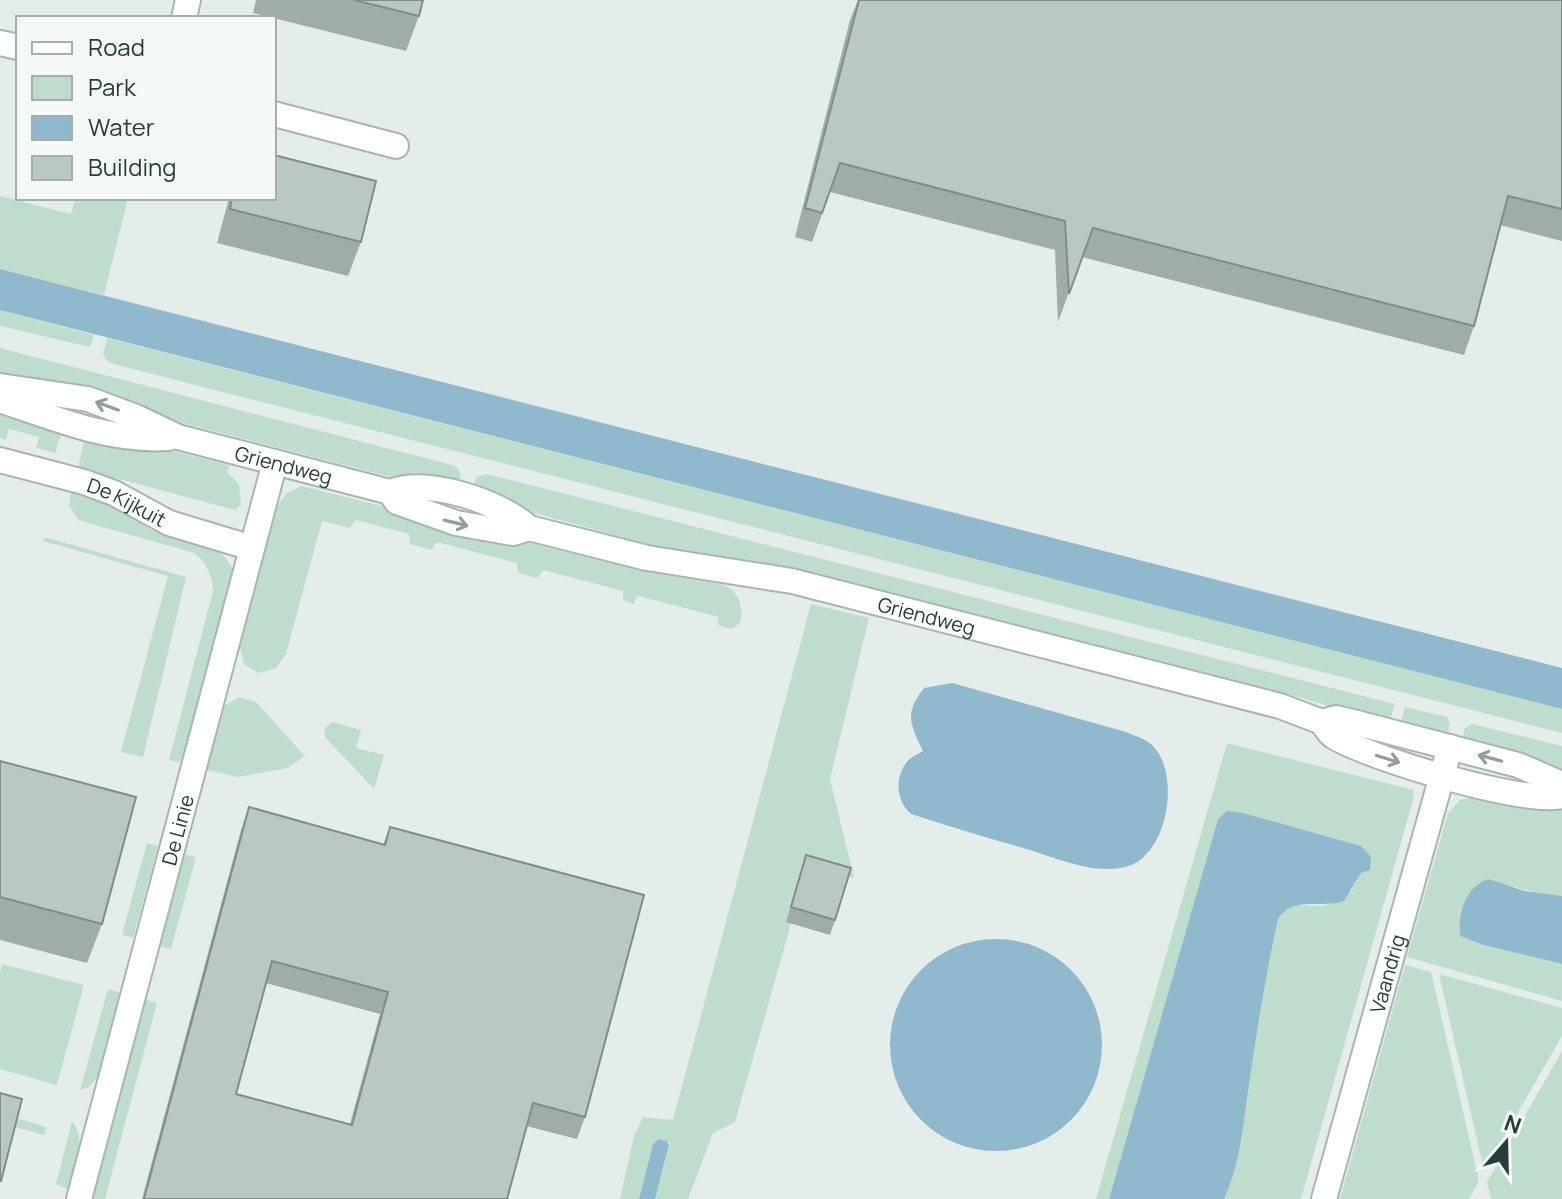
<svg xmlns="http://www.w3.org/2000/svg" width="1562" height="1199" viewBox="0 0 1562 1199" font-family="Manrope,sans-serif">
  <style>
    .green { fill: #bfddcd }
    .water { fill: #90b9ce }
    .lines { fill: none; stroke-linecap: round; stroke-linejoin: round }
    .minor-casing { stroke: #a8b5b3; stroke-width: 28 }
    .minor { stroke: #fff; stroke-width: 24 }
    .wall { fill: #a0aca9; fill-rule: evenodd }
    .building { fill: #bac8c4; stroke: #828c89; stroke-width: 2; fill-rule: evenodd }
    .oneway { stroke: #929e9e }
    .labels { text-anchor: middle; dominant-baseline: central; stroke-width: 8; stroke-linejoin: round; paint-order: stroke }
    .street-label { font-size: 20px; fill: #253e3c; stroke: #f5faf8 }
  </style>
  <rect width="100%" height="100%" fill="#e5edeb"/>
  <!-- green -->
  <path class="green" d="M0,196L71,214L75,198H128L104,295L0,269Z
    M0,310L94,335L90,347L0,326Z
    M107,338L1562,709V733L113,364L106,360L103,354Z
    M0,348L456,466L461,474L458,487L395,478L0,376Z
    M0,411L62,431L55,453L36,448L39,437L9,429L6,440L0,438Z
    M85,436L145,444L230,465L227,472L239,484L241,504L235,510L78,468Z
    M487,474L1395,704L1389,724L1295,696L797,568L651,545L523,510L473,490L476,477Z
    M301,486L647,572L720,584L732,589L739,599L742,616L739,624L733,628H726L717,624L719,617L638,596L633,604L623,600V591L543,570L537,578L518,573L517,563L437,542L431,550L410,544L409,534L356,520L350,528L322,521L286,654L276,668L258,673L244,664L240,647L277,506L287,493Z
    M71,491L114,506L151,530L222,553L233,569L182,763L169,760L213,591C212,574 207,563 194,553L78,520L69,506Z
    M44,537L186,577L143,757L121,752L168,576L43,541Z
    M811,604L869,618L830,779L854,878L807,867L735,1122L713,1133L688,1199H655L670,1143L660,1139L653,1144L639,1199H620L634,1136L643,1117L673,1120Z
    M240,697L256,702L305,756L288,768L238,777L207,770L223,706Z
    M1405,707L1447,717L1450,724L1447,739L1400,726Z
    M332,722L361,730L356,748L384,755L374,789L325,737L324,729Z
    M1472,724L1562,746V775L1461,743L1465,728Z
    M1227,743L1414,790L1413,800L1301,1199H1224C1241,1163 1243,1124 1249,1085C1257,1030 1266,974 1278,919L1284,910L1295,905L1324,906L1351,892L1361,872V846L1236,812L1218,819L1109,1199H1096Z
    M1486,795L1562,807V896C1534,895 1508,882 1480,882C1464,898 1463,914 1460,936L1483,945L1562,964V1001L1407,957L1448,813L1460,800Z
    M147,843L158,846L133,938L122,935Z
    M184,854L196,857L171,949L160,946Z
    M2,964L84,985L57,1085L0,1069V973Z
    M1405,965L1431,972L1479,1181L1469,1199H1340Z
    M1439,974L1562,1008V1036L1484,1171Z
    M108,989L120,993L97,1078L89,1087L80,1090Z
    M145,999L157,1003L105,1199H92Z
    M1562,1051V1199H1491L1487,1182Z
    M0,1099L13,1117L46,1127L44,1135L0,1123Z
    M72,1121C88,1140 74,1167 68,1189L56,1184Z"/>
  <!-- water -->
  <path class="water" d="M0,269L1562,668V709L0,310Z
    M952,683L1126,732C1135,736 1147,739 1154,747C1181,777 1167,858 1125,867C1091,875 1055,857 1023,848C985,837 948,826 911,814C897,802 894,780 906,763C909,758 918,754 923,751C910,724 904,713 924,688Z
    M1227,811L1243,813L1361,846L1371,857L1370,870L1361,873L1344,901C1321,909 1293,895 1278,919C1266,974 1257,1030 1249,1085C1243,1124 1241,1163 1224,1199H1109L1218,819Z
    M1488,879L1525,891L1562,896V964L1483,945L1460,936C1458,914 1465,887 1488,879Z
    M890 1045a106 106 0 1 1 212 0a106 106 0 1 1-212 0Z
    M659,1139L667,1141L669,1145L655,1199H639L653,1144Z"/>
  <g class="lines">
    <!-- minor casing -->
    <g class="minor-casing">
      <g id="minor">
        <path d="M184,18L188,0"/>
        <path d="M0,43L18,47"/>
        <path d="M274,114L396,146"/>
        <path id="s1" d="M0,386L88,399L136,417L178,437L390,492C427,477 501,502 529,528L647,558L792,581L1280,706L1322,722L1336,718L1357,723L1518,765L1555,781L1562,787"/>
        <path d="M0,400C54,418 110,442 168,438"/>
        <path id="s2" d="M0,460L84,482L114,493L169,523L252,548"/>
        <path d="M390,492L397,502L456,523L513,533L529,528"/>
        <path d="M1322,722C1325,727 1328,732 1333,736C1368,758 1524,805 1562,796"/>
        <path id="s3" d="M79,1199L275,462"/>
        <path id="s4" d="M1324,1199L1450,747"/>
      </g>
    </g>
    <!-- minor -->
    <use href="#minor" class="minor"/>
  </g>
  <!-- wall -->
  <path class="wall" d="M256,0H423L419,16L406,51L253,13Z
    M858,0H1562V241L1500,225L1474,326L1464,355L1082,257L1058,322L1055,250L830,192L812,242L795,237L850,20Z
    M229,198H274L361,242L348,276L217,243Z
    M0,761L102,924L87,963L0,940Z
    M249,807L383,845L390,827L585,1117L577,1139L526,1126L507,1199H142L241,830ZM266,983L380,1014L350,1124L236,1094Z
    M806,855L835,920L830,935L786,922Z"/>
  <!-- building -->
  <path class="building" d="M354,0H423L419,16Z
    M859,0H1562V209L1508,196L1474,326L1093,228L1069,294L1065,221L840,163L822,213L805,208Z
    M274,155L376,181L361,242L230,209L232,198H274Z
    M0,761L136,797L102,924L0,897Z
    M249,807L385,845L390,827L644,895L585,1117L533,1103L507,1199H144ZM272,961L388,992L352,1125L236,1094Z
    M806,855L851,868L835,920L791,907Z
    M0,1093L22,1099L1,1181H0Z"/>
  <!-- one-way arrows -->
  <defs><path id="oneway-shaft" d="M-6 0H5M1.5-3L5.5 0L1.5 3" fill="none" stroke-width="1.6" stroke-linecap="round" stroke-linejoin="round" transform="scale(2)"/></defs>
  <g class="oneway">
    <use href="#oneway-shaft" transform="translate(107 406) rotate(-160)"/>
    <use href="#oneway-shaft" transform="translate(456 523) rotate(14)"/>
    <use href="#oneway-shaft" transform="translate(1490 758) rotate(-165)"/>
    <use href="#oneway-shaft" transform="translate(1388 759) rotate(17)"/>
  </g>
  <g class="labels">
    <!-- street labels -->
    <g class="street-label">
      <text stroke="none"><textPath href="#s1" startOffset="296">Griendweg</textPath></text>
      <text stroke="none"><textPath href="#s2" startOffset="134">De Kijkuit</textPath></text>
      <text stroke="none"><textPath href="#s1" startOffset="962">Griendweg</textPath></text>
      <text stroke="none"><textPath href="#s3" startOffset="382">De Linie</textPath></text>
      <text stroke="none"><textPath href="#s4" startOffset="234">Vaandrig</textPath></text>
    </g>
  </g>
  <!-- legend -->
  <rect x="16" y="16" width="260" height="184" fill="#f5faf8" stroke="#a2afad" stroke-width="2"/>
  <rect x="32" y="42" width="40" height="12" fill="#ffffff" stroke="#a2afad" stroke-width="2"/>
  <text x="88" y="56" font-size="24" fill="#253e3c">Road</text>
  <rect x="32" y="76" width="40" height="24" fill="#bfddcd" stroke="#a2afad" stroke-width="2"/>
  <text x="88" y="96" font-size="24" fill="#253e3c">Park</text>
  <rect x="32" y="116" width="40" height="24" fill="#90b9ce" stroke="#a2afad" stroke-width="2"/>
  <text x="88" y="136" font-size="24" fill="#253e3c">Water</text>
  <rect x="32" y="156" width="40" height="24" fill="#bac8c4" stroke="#a2afad" stroke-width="2"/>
  <text x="88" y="176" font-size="24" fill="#253e3c">Building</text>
  <!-- north arrow -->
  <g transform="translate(1506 1143) rotate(20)" stroke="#f5faf8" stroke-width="6" paint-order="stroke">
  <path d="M0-6L14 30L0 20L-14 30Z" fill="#253e3c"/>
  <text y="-12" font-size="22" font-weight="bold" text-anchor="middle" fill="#253e3c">N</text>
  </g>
</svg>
